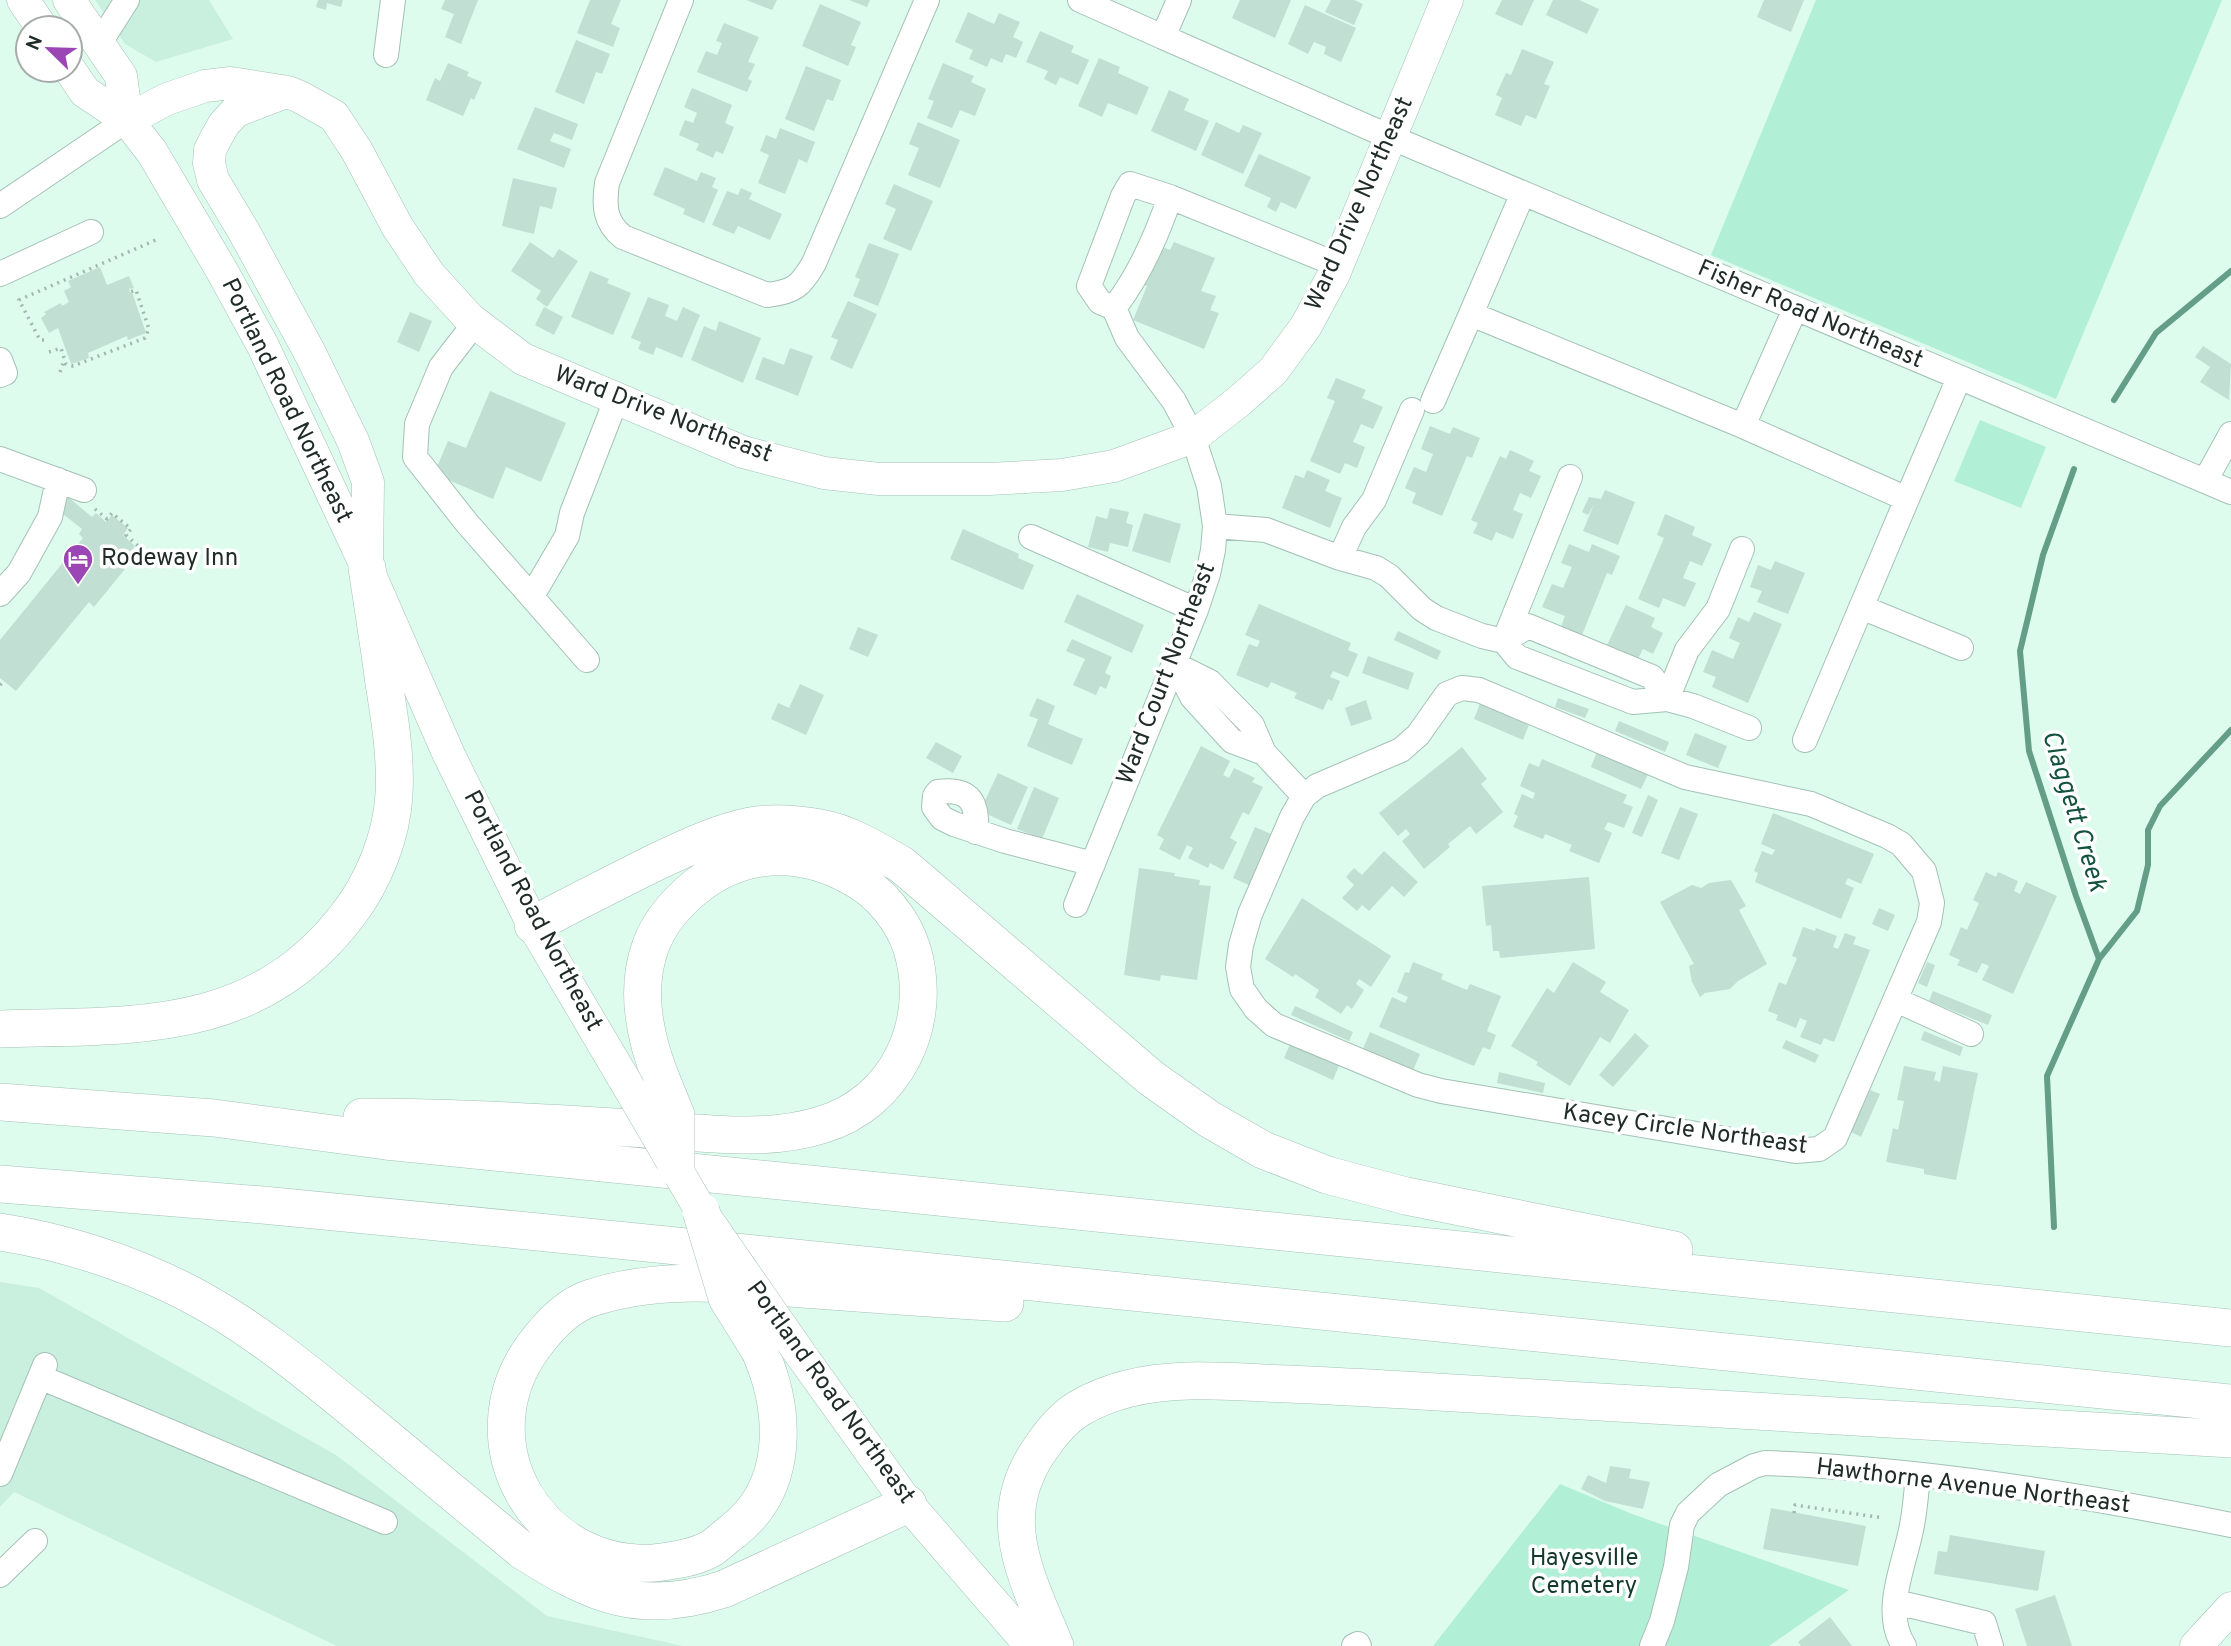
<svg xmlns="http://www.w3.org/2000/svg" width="2231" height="1646" viewBox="0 0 2231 1646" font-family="Overpass,sans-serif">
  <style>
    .built { fill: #c9efdf }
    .green { fill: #b1efd6 }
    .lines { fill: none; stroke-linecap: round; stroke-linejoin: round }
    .stream { stroke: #649e88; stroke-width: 6 }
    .building { fill: #c1dfd2 }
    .minor-casing { stroke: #a4c1b5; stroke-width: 26 }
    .major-casing { stroke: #a4c1b5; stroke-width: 33 }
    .highway-casing { stroke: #a4c1b5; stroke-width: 38 }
    .path { stroke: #9fb8ad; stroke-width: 3.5; stroke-dasharray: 2 5; stroke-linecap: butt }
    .minor { stroke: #fff; stroke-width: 24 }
    .major { stroke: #fff; stroke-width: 32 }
    .highway { stroke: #fff; stroke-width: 37 }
    .major-bridge-casing { stroke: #a4c1b5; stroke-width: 33; stroke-linecap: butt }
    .highway-bridge-casing { stroke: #a4c1b5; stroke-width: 38; stroke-linecap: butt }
    .major-bridge { stroke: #fff; stroke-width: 32 }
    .highway-bridge { stroke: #fff; stroke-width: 37 }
    .labels { text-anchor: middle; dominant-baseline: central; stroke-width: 7; stroke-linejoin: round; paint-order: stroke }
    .street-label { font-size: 24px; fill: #202c27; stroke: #fff }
    .poi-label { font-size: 24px; fill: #202c27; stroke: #fff; text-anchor: start }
    .park-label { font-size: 24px; fill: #15392d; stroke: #fff }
    .water-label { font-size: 26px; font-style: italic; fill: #12523f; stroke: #fff }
  </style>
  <rect width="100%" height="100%" fill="#ddfcee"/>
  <!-- built -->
  <path class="built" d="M95,0H209L233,39L156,62L125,44Z
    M0,1282L39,1288L336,1455L547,1616L683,1646H337L14,1492L0,1507Z"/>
  <!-- green -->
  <path class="green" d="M1816,0H2222L2056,399L1711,255Z
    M1980,420L2046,447L2021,508L1954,481Z
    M1560,1484L1632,1514L1849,1590L1769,1646H1433Z"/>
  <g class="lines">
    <!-- stream -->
    <path class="stream" d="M2114,400L2156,333L2231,271
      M2074,469L2043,555L2020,651L2029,751L2076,896L2099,959
      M2054,1227L2047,1076L2099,959L2137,911L2148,865V830L2160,806L2231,730"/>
  </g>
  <!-- building -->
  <path class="building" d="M318,0H343L341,7L327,3L326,10L316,7Z
    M445,0H478L461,44L445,37L454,14L441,9Z
    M590,0H621L611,24L620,28L613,47L577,33Z
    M746,0H777L772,10Z
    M849,0H870L867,7Z
    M1240,0H1291L1275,38L1232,18Z
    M1331,0H1354L1363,4L1354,25L1325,12Z
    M1502,0H1534L1522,26L1495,14Z
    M1553,0H1579L1599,9L1587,34L1546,15Z
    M1764,0H1804L1791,32L1757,17Z
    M820,4L861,22L851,45L856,47L848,66L802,46Z
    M1305,5L1356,28L1341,62L1324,54L1326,47L1314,42L1308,54L1288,44Z
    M968,12L994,24L999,13L1020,22L1013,37L1023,42L1016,58L1006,54L1002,63L991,58L987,67L969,59L973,50L955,42Z
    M724,23L759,37L748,62L755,64L748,79L752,81L747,92L697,72L706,51L717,55L722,43L716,41Z
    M1040,31L1074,46L1071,52L1089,60L1078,85L1060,77L1056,85L1044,79L1048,71L1026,62Z
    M576,40L610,54L602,74L596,72L584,104L555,92Z
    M1522,49L1554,62L1544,84L1550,86L1536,119L1526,115L1521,126L1495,115L1502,98L1496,95L1506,73L1511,75Z
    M1099,58L1120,67L1118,73L1149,87L1137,115L1108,103L1102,117L1078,106Z
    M448,63L469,72L467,76L482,82L474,100L471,98L463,116L426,100L435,78L440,81Z
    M943,63L974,76L971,82L986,89L975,116L960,110L952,128L927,118L934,101L928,99Z
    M806,66L841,80L833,101L827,99L814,131L785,119Z
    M692,88L732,105L725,123L734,127L723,154L716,151L713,158L696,150L699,144L679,135L685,120L693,123L697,113L684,107Z
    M1169,90L1189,99L1184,110L1209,121L1196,151L1151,131Z
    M535,107L578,124L572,140L554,133L550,141L571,149L564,168L517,149Z
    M918,122L960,140L940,188L908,175L919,148L909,144Z
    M1216,122L1239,133L1243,125L1262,133L1243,174L1201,155Z
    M780,128L815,142L807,163L799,159L785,194L758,183L769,155L760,151L766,135L776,139Z
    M1259,154L1311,177L1296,209L1281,202L1276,212L1267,207L1271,198L1244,186Z
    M665,167L697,181L701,172L716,178L712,187L718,190L704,223L683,214L685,209L653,195Z
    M513,178L557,188L552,209L540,206L534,234L502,226Z
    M894,184L933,201L911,251L883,239L896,209L885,204Z
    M741,188L752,193L749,199L782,214L770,240L738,226L734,234L712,225L727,191L738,195Z
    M530,242L553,258L559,249L578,261L547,307L536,299L541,291L511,271Z
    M1174,242L1215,258L1201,291L1216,296L1210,310L1219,313L1204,349L1133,320L1147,286L1142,284L1158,245L1170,250Z
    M869,243L899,254L878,306L853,296L860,279L855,277Z
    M100,267L107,285L129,276L134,288L129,289L130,293L132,292L146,333L128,340L127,336L88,353L89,358L71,364L58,328L49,333L41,318L46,314L44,312L61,303L62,306L69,302L64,291L71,287L68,281Z
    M590,271L609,279L607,283L631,293L613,335L571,317Z
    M648,297L669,305L665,316L677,321L683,307L700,315L682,358L656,347L653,355L638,349L641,342L631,338Z
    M848,301L877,314L852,369L830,359L838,340L831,337Z
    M544,307L563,317L554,335L535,325Z
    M410,312L432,321L419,352L397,342Z
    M719,321L761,338L743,383L691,360L704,326L716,331Z
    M2203,346L2231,364L2229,400L2200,382L2210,367L2195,357Z
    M790,348L813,356L798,396L755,379L763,357L784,365Z
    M1336,378L1366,390L1362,398L1383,407L1373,429L1361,424L1353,442L1365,447L1357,468L1345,463L1340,474L1310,461L1335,401L1327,398Z
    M490,391L566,423L541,482L506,467L493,499L434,474L448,441L466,448Z
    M1430,426L1450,434L1453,427L1480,438L1472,458L1467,456L1442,516L1412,503L1416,493L1405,488L1414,467L1426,472L1433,454L1421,449Z
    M1510,450L1534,461L1529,471L1541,476L1531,498L1520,493L1513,510L1523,514L1513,539L1496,532L1492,541L1473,533L1478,523L1471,520L1500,456L1506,459Z
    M1307,470L1330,480L1325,491L1342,498L1330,528L1282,508L1295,475L1304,478Z
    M1605,490L1635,502L1618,545L1583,531L1594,504L1588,515L1582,512L1589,497L1601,499Z
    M68,497L92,517L96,513L106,522L112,515L128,528L123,535L135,546L119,565L125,569L94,607L89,602L16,691L0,678V640L83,538L79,534L82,529L58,510Z
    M1110,508L1129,512L1126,523L1133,525L1128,547L1110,543L1108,552L1088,547L1096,516L1107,519Z
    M1144,513L1181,524L1170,563L1132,551Z
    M1665,514L1695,527L1692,535L1712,544L1702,566L1690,561L1683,578L1696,583L1685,607L1663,598L1659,608L1638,599L1664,538L1657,535Z
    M963,529L1019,554L1018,558L1034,565L1023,590L950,559Z
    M1569,544L1589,552L1592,544L1620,556L1612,575L1607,573L1582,635L1561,627L1565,616L1542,607L1552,584L1563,588L1572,567L1561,563Z
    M1775,561L1805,573L1788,614L1757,602L1762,591L1750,587L1758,565L1771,570Z
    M1077,594L1144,625L1132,653L1064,622Z
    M1259,604L1351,643L1348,650L1358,654L1348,677L1333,671L1330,677L1340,681L1332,701L1328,699L1323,710L1294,698L1297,693L1271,682L1268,688L1236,675L1249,644L1257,647L1260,641L1245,635Z
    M1626,605L1655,618L1651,627L1663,633L1653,654L1643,649L1638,659L1607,645Z
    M1754,612L1782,624L1748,703L1712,687L1716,677L1703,672L1712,650L1733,659L1740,643L1729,638L1738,617L1749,622Z
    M858,627L878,635L868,657L849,649Z
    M1398,631L1441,651L1437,660L1394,640Z
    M1072,639L1112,657L1105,673L1111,676L1106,689L1100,686L1096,695L1073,685L1085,659L1066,651Z
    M1368,656L1414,673L1408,690L1362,673Z
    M800,684L824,695L806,735L771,719L778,703L789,708Z
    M1037,698L1055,706L1048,724L1083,739L1072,765L1027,746L1038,719L1029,716Z
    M1558,698L1589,709L1585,718L1555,707Z
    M1366,700L1372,719L1351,726L1345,708Z
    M1481,701L1530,722L1523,740L1474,719Z
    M1619,721L1669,742L1665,752L1615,731Z
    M1695,733L1727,746L1718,768L1686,755Z
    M936,742L962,756L953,773L926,758Z
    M1201,746L1230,761L1223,775L1229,778L1234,768L1255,778L1252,782L1263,787L1249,815L1243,812L1230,838L1237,842L1223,870L1210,863L1208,868L1188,858L1193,848L1187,845L1180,860L1159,849L1164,839L1157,835Z
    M1462,747L1487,779L1481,784L1503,812L1476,834L1470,826L1448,844L1450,847L1424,869L1402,841L1410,834L1406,829L1398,836L1379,813Z
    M1598,749L1649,772L1641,789L1591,767Z
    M1542,759L1627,795L1623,803L1633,807L1624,828L1608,822L1604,829L1612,833L1599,863L1569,851L1572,845L1545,834L1543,839L1513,827L1518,816L1514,814L1522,794L1533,799L1535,793L1520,786L1529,763L1539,767Z
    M998,773L1028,787L1011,825L980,811Z
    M1034,787L1059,798L1042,839L1017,829Z
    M1648,795L1658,800L1642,837L1632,833Z
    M1680,807L1698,814L1679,860L1661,853Z
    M1773,813L1874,854L1861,884L1848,878L1845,884L1854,888L1841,919L1755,882L1758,873L1754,871L1762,851L1772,855L1775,850L1761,844Z
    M1255,827L1271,834L1249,885L1233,878Z
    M1384,851L1418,882L1404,897L1392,886L1369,911L1362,905L1357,911L1342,898L1354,885L1346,877L1354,868L1362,875Z
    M1139,868L1175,873L1174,876L1200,880L1199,885L1211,886L1197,980L1161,975L1160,981L1124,975Z
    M1986,872L1996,877L1998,872L2018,881L2014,891L2020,894L2026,882L2057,896L2013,994L1982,980L1989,966L1982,963L1977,973L1957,965L1960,960L1949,955L1961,927L1967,930L1979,903L1973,900Z
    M1589,877L1595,949L1500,958L1499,951H1493L1491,925L1486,926L1482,886Z
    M1731,880L1746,906L1739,910L1767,964L1738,981L1730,989L1705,993L1700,997L1692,982L1689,966L1694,964L1660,902L1692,885L1701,888L1709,883Z
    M1302,898L1391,956L1371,987L1359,979L1356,984L1364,990L1352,1009L1347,1005L1341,1014L1315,997L1319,990L1295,974L1293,977L1265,959Z
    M1879,908L1895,915L1888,931L1872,924Z
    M1803,927L1815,931L1816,928L1837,936L1833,947L1838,949L1845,933L1856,937L1853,944L1870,950L1834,1042L1824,1038L1821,1045L1800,1037L1807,1021L1800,1018L1796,1028L1776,1020L1778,1015L1768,1011L1779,982L1786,985L1797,958L1792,956Z
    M1413,962L1443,974L1441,979L1467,990L1470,984L1501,996L1487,1031L1496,1035L1490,1050L1483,1047L1474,1066L1379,1027L1392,997L1405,1003L1408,997L1397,992L1405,972L1409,973Z
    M1573,962L1606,982L1600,992L1629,1010L1610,1043L1600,1037L1570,1086L1536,1065L1538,1062L1511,1046L1547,988L1554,993Z
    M1927,962L1935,965L1927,987L1918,983Z
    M1933,991L1992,1015L1988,1025L1929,1001Z
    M1295,1006L1353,1032L1349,1041L1291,1015Z
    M1924,1031L1963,1047L1960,1056L1921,1040Z
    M1370,1032L1420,1054L1412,1073L1362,1051Z
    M1635,1033L1649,1046L1613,1087L1599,1075Z
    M1786,1040L1819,1055L1815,1063L1782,1048Z
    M1291,1042L1340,1063L1333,1080L1284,1058Z
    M1904,1066L1936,1072L1934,1080L1940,1082L1943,1066L1978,1073L1956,1180L1924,1174V1169L1886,1162L1893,1128L1898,1130L1904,1101L1897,1100Z
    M1499,1072L1545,1083L1543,1093L1497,1083Z
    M1870,1090L1880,1094L1861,1137L1851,1132Z
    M1610,1466L1631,1469L1629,1478L1650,1482L1643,1509L1605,1501L1581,1489L1588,1475L1606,1483Z
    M1771,1508L1866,1526L1858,1566L1763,1549Z
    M1950,1535L2045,1551L2038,1591L1934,1574L1938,1551L1947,1552Z
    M2055,1595L2072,1646H2027L2015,1609Z
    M1830,1617L1852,1646H1801L1798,1642Z"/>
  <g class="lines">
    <!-- minor casing -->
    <g class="minor-casing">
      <path id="minor" d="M681,0L607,183C604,205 604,222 623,237L767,295C794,292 801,286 814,263L927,0
        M1080,0L1163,37L1179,0
        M1163,37L1390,137L2231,492
        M99,44L127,0
        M386,55L393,0
        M1523,193L1471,314L1743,426L1795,309
        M1170,197L1338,265
        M0,206L127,120
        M0,274L91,232
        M475,323L441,367L417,424L415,457L466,522L587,660
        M0,360L5,373L0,375
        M1433,401L1471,314
        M1743,426L1907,499L1805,740
        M0,459L84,490
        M2205,481L2231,434
        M1907,499L1959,378
        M1215,526L1266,530L1340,558L1376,568L1389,576L1422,609L1436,618L1482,636L1504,641L1517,657L1633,702L1667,699L1693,706L1749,728
        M1031,537L1196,610
        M1340,558L1354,527L1374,500L1412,410
        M0,594L19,573L50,517L58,480
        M532,596L567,536L572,513L616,400
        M1861,607L1961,648
        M1504,641L1528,626L1652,677L1667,699
        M1504,641L1570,477
        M1176,665L1210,682L1252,725L1264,753L1304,796
        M1176,665L1192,697L1232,741L1264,753
        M1462,688L1479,690L1685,777L1811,804L1887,836L1901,844L1924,871L1932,903L1929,922L1835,1138L1819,1149L1796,1151L1441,1091L1418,1085L1274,1025L1256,1009L1242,989L1238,967L1241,945L1250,914L1292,817L1304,796L1317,786L1401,750L1418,735L1447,694Z
        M1667,699L1687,650L1718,609L1742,549
        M976,832C978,802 970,788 938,792L935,796L934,807L942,818L954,824L1005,841L1093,864
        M1076,905L1196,610L1208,574L1213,550L1215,526L1209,486L1193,437L1174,401L1127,338L1114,308L1100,302L1089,286L1123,196L1130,184L1170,197C1157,235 1139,276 1114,308
        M1896,1000L1971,1034
        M40,1377L385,1522
        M0,1474L45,1365
        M0,1575L35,1541
        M1896,1602L1984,1623L1991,1646
        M1354,1646L1358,1644L1359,1646
        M1652,1646L1662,1621L1676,1567L1682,1525L1688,1513L1718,1485L1754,1466L1765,1463C1921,1469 2078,1494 2231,1525
        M1904,1646C1882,1612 1904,1566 1911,1530C1915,1512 1916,1494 1918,1476"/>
    </g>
    <!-- major casing -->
    <g class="major-casing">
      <path id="major" d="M23,0L42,28
        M69,0L121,76L127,120
        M70,70L85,92L127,120L152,152L222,271L263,346L367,568L449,755L533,925L624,1079
        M286,92L236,111L224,124L216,138L210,150L209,163L213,180L243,230L310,353L353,441L368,482L367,561
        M127,120L167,99L205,86L231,83L288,92L300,97L334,116L357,151L397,226L429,274L470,319L523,359L743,452L824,473L879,479H989L1062,475L1114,466L1193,437L1238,402L1273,371L1306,326L1334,274L1447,0
        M801,1355L908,1504L1031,1646
        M2196,1646L2231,1608"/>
    </g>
    <!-- highway casing -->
    <g class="highway-casing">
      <path id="highway" d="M533,925C572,904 612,884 652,864C684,849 716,833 751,826C772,822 798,824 820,828C849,833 876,850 902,865L1151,1078L1209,1119L1263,1150L1327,1175L1406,1196L1674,1250
        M0,1029C136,1025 255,1035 347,916C373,883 392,836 394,794C396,757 390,720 384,683C379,645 373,607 367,568
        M0,1102L214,1118L386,1141L2231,1328
        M362,1117C451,1117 541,1122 630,1128C692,1131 760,1144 821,1125C897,1103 934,1022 912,949C903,920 880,892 854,878C802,848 745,849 697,886C677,902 660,921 651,945C634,990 645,1039 662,1081
        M0,1184L263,1205L518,1230L2231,1403
        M0,1232C64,1242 124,1261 182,1290C248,1323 307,1372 364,1419C417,1463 470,1507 523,1551C594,1596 641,1616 724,1589L908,1504
        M760,1351C786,1411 790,1487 733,1531C726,1536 719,1543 712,1548C695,1558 673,1561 654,1563C537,1569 464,1443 533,1347C547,1328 568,1305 591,1298C660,1275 732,1284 803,1289C870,1294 938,1299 1005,1303
        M1055,1646C1026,1575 991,1515 1043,1445C1052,1432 1065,1417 1078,1409C1111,1389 1149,1382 1188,1381C1221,1380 1255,1383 1288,1384C1381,1388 1474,1394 1566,1400C1788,1413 2010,1425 2231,1439"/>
    </g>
    <!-- path -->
    <path class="path" d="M44,340H40L19,300L158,239
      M49,352L61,348L66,364L73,366L145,338L149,329L136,290L130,292
      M60,372L64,361
      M95,509L107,519L112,513L131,529L126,535L138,546L121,566
      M0,685L4,681
      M1794,1513L1795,1505L1884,1518"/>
    <!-- minor -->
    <use href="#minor" class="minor"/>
    <!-- major -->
    <use href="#major" class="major"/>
    <!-- highway -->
    <use href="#highway" class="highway"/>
    <!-- major-bridge casing -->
    <g class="major-bridge-casing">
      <path id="major-bridge" d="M624,1079L701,1211L801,1355"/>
    </g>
    <!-- highway-bridge casing -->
    <g class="highway-bridge-casing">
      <path id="highway-bridge" d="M662,1081L676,1115V1168
        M701,1211L727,1298L760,1351"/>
    </g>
    <!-- major-bridge -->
    <use href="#major-bridge" class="major-bridge"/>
    <!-- highway-bridge -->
    <use href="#highway-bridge" class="highway-bridge"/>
  </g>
  <!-- icons -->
  <defs>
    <g id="hotel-pin" transform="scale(1.575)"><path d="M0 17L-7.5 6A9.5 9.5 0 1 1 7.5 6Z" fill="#9b46b4" stroke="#fff"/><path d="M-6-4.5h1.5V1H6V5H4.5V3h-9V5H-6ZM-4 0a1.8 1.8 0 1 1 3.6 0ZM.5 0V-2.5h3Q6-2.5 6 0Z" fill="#fff"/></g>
  </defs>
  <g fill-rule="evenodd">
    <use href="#hotel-pin" x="78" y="559"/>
  </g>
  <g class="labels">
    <!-- street labels -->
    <g class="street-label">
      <text transform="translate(1360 204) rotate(-66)">Ward Drive Northeast</text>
      <text transform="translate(1810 315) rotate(23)">Fisher Road Northeast</text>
      <text transform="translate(286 401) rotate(64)">Portland Road Northeast</text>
      <text transform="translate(663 415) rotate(21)">Ward Drive Northeast</text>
      <text transform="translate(1167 674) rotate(-69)">Ward Court Northeast</text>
      <text transform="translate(532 911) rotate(62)">Portland Road Northeast</text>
      <text transform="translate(1685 1130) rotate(8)">Kacey Circle Northeast</text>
      <text transform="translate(830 1393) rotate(54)">Portland Road Northeast</text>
      <text transform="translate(1973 1487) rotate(7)">Hawthorne Avenue Northeast</text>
    </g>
    <!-- poi labels -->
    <g class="poi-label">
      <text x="101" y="559">Rodeway Inn</text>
    </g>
    <!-- park labels -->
    <g class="park-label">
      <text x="1584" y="1559">Hayesville<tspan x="1584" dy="28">Cemetery</tspan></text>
    </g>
    <!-- water labels -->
    <g class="water-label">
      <text transform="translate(2073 811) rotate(73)">Claggett Creek</text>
    </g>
  </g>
  <!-- north arrow -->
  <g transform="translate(49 49) rotate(293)"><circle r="33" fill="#ffffff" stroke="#a6aba9" stroke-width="2"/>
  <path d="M0-5L12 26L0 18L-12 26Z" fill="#9b46b4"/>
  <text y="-10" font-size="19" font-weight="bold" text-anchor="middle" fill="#202c27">N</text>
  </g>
</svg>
